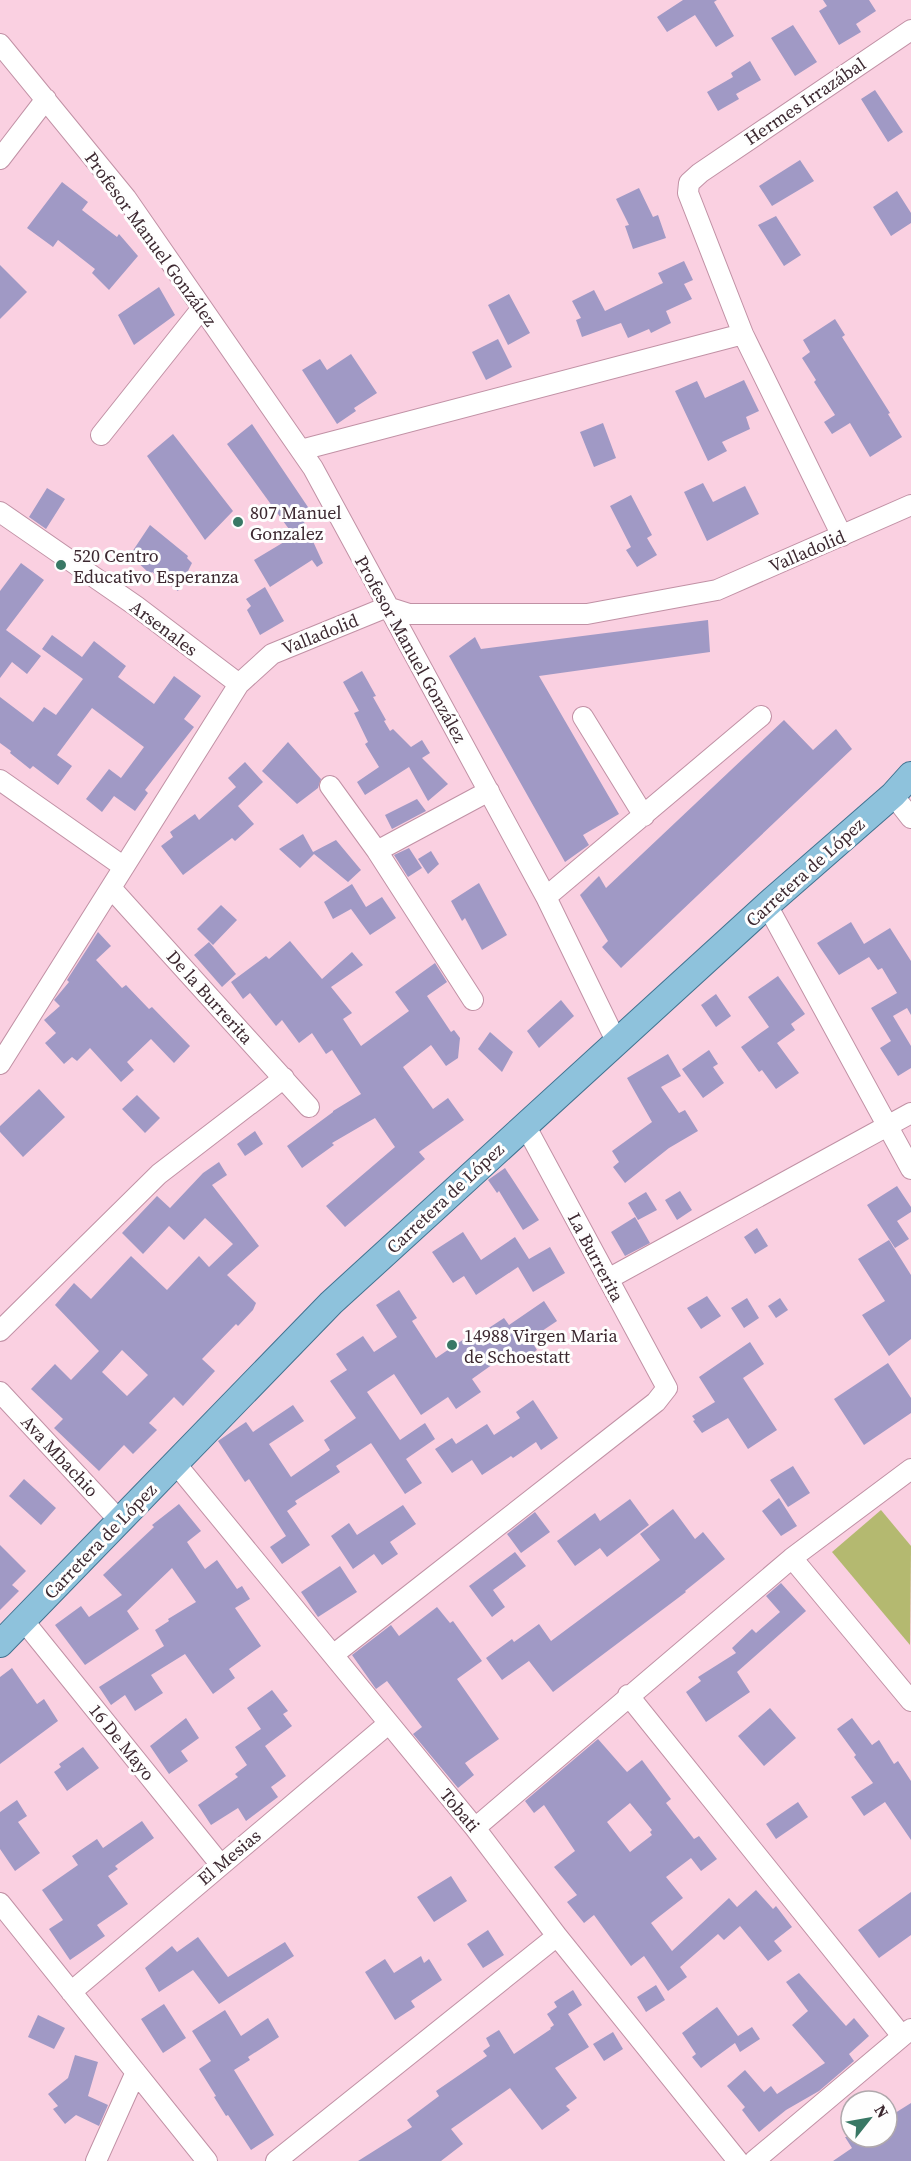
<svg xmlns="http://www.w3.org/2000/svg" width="911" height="2161" viewBox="0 0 911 2161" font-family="'Source Serif 4',serif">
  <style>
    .green { fill: #b4b970 }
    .building { fill: #a099c5; fill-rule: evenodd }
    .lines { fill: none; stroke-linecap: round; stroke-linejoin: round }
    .minor-casing { stroke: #c191a5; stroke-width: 22 }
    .major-casing { stroke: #407290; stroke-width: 28 }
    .minor { stroke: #fff; stroke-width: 20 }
    .major { stroke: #8ec2dc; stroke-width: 26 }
    .poi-dot { fill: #397865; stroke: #fefefe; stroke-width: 2 }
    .labels { text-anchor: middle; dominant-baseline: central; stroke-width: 6; stroke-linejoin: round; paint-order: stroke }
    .street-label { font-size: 18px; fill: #3c2830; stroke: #fefefe }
    .poi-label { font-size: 18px; fill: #3c2830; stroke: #fefefe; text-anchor: start }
  </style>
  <rect width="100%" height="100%" fill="#fad0e1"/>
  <!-- green -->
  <path class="green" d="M881,1510L911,1546L910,1645L832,1552Z"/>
  <!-- building -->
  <path class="building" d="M683,0H717L714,2L734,36L716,47L695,15L667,32L657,17Z
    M823,0H869L876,11L856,24L861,32L839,45L819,11L827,6Z
    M793,25L817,62L795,76L771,38Z
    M750,61L761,80L736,94L739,99L718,111L707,92L733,77L731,73Z
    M875,90L903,132L888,142L861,99Z
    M800,160L814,181L772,206L759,186Z
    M62,182L88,202L82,210L117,237L119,234L138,256L109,290L92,273L95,269L58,240L53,247L27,228Z
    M639,188L653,217L658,215L666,238L633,249L625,226L629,225L616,199Z
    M897,191L911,213V223L891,236L873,207Z
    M776,216L801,255L784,266L758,225Z
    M684,261L693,280L684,284L692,299L666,311L671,323L651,333L649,329L628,338L621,323L582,337L576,320L581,318L572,301L594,290L605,311L663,283L658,273Z
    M0,265L27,292L0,319Z
    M159,287L175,315L134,345L118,315Z
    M509,294L530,333L508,345L488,305Z
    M835,319L845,335L842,337L890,413L888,414L902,437L870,457L850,423L832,434L824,422L835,415L814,382L816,380L802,358L810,352L803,340Z
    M498,339L512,367L486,380L472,352Z
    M351,354L377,393L354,408L356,411L337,424L302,370L320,359L327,370Z
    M744,380L759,411L746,417L750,429L722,442L727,451L708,461L675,391L697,381L705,398Z
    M603,423L616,458L594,467L580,432Z
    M252,424L314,516L304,522L323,563L317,567L312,560L270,587L254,560L294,536L227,444Z
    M173,434L233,511L205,540L147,456Z
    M703,483L713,502L745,486L759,514L707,541L684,492Z
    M47,488L65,499L46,529L29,517Z
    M631,495L652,535L647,538L657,555L637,567L626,550L631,547L610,506Z
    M150,525L188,556L187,558L192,563L178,591L152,572L150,574L130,555Z
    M21,563L44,580L6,630L41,656L27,674L12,662L0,678V591Z
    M265,587L284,621L260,635L247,610L251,606L246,599Z
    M708,620L710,652L539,676L619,814L583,835L589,845L565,862L449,656L475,637L481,649Z
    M52,635L82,657L94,641L126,666L118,677L154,704L174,676L201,696L184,719L194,727L145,790L148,793L135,811L114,796L102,812L86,799L109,769L121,778L144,747L92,708L57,755L72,766L58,785L33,766L30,769L10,753L11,751L0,743V697L33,722L44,707L56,715L83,679L42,649Z
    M362,671L376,696L373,697L386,720L384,721L390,731L393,729L411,747L422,740L430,753L422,758L448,784L428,801L409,767L365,795L357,782L379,767L365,744L368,742L354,713L359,711L343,682Z
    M784,720L813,750L836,729L852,749L621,968L602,947L608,941L580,895L599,876L606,888Z
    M288,742L321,779L318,788L297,804L262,771Z
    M245,762L263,782L238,806L254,824L235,841L232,838L183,875L161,846L173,837L170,832L195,814L199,820L236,787L228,778Z
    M417,799L426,811L392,829L385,815Z
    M303,834L313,852L336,840L361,870L348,882L314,854L300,868L279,849Z
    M409,848L422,868L408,877L394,855Z
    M431,851L439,864L428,874L418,859Z
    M479,883L507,935L482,950L465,918L462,921L451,901Z
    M352,884L366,907L382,897L396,918L370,935L351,909L333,919L324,902Z
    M221,905L237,920L213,945L197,929Z
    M851,922L864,944L890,928L911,961V1015L907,1008L893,1016L911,1046V1068L898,1076L880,1048L891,1041L871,1008L897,993L882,968L878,970L869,957L839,975L817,943Z
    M98,932L111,946L96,960L122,988L126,985L149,1009L152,1007L190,1046L174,1063L151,1039L127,1062L134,1070L121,1082L90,1048L77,1061L72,1057L64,1064L45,1043L56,1033L44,1020L60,1006L54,1000L69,982L67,980Z
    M290,941L322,979L352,952L363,965L331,987L352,1013L343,1019L361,1046L409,1011L395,992L435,963L447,982L427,996L451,1032L454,1030L460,1038L458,1058L446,1066L431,1045L403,1067L433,1109L448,1098L464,1120L419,1152L425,1159L345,1227L326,1206L395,1147L375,1118L332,1143L334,1145L302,1168L287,1146L333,1112V1111L361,1094L332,1050L326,1054L312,1033L299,1043L282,1020L276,1026L250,993L243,999L231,982L266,956L269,959Z
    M209,942L236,974L222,987L194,955Z
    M778,976L805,1014L791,1024L795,1030L777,1043L799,1073L776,1089L762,1070L759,1072L741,1047L769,1027L748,997Z
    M716,994L731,1016L716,1027L701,1005Z
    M561,1000L574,1016L539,1048L527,1031Z
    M490,1032L513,1052L502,1072L478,1049Z
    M709,1050L718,1064L713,1067L724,1083L703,1098L682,1069Z
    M668,1054L681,1076L661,1087L679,1113L685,1110L698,1131L669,1148L625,1183L613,1167L619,1162L612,1151L652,1122L627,1078Z
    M39,1089L65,1117L23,1157L0,1132V1126Z
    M137,1095L160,1118L145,1133L122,1109Z
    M255,1131L263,1144L245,1156L237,1144Z
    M219,1162L227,1175L212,1185L259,1246L227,1275L256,1303L253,1310L238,1326L236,1324L202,1359L215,1371L183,1406L174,1397L149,1423L157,1430L133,1454L124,1445L99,1471L54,1428L63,1419L31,1389L55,1364L71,1380L99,1351L55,1305L74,1283L91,1299L131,1256L167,1290L199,1256L209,1267L233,1244L205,1218L184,1240L169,1226L143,1254L122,1233L157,1196L170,1208L203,1173ZM122,1350L148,1375L127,1396L102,1372Z
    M505,1168L539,1220L523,1230L499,1191L497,1193L488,1180Z
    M897,1186L911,1207V1212L897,1221L909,1239L895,1248L867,1205Z
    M680,1191L692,1210L677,1220L665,1200Z
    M646,1192L657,1210L638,1220L628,1203Z
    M635,1217L650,1243L625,1256L611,1232Z
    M757,1228L768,1246L755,1254L744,1237Z
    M463,1232L481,1260L515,1237L529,1259L550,1247L565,1273L533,1292L518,1267L476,1295L464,1276L453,1283L432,1252Z
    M889,1240L911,1275V1339L889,1356L862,1315L885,1301L858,1259Z
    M399,1290L417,1318L412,1321L436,1358L467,1337L469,1341L504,1318L509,1325L544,1301L557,1321L530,1339L537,1350L518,1363L510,1352L472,1379L481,1392L456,1409L448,1397L421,1415L394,1374L367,1392L400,1440L425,1423L435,1439L406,1459L422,1483L405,1494L371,1443L336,1466L340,1472L295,1501L297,1504L287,1511L310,1545L282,1564L270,1547L286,1536L249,1479L245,1482L218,1441L246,1422L253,1432L293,1405L304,1421L269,1444L291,1477L330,1450L324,1440L356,1418L330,1381L347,1370L336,1354L363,1336L374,1352L397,1337L376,1305Z
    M707,1296L721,1316L701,1329L687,1308Z
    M747,1298L759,1318L744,1328L731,1308Z
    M780,1298L788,1310L776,1318L768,1306Z
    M750,1342L764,1364L743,1378L777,1430L748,1449L728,1418L702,1433L693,1421L695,1420L692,1416L715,1402L699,1377Z
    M888,1363L911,1398V1413L864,1445L834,1399Z
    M533,1400L558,1438L541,1450L536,1442L513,1458L511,1456L482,1475L472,1460L452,1473L435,1449L452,1438L456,1444L487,1424L494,1435L520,1418L516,1412Z
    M793,1466L810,1493L788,1507L770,1480Z
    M24,1479L56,1508L41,1525L9,1496Z
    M779,1498L797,1526L781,1536L762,1511Z
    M630,1499L649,1525L607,1557L600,1548L575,1566L557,1541L595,1513L600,1521Z
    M179,1504L201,1531L187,1542L205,1569L217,1560L237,1589L242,1586L250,1599L235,1608L261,1646L229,1669L235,1678L213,1694L185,1654L151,1675L163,1693L135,1711L125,1695L111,1705L99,1687L164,1646L155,1630L169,1621L168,1619L196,1602L172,1568L127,1611L139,1629L85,1665L55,1625L81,1606L89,1617L122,1595L103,1575L154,1527L152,1525Z
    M403,1505L416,1524L390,1542L398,1554L382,1565L374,1554L353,1569L331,1536L349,1523L357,1535Z
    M673,1509L695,1539L703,1532L725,1559L685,1591L686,1592L553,1692L529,1661L502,1680L486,1658L512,1639L514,1642L539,1624L551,1641L660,1560L640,1534Z
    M535,1512L550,1532L521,1553L507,1534Z
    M0,1545L26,1571L12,1585L19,1591L0,1610Z
    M515,1552L526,1566L493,1590L505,1607L492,1617L469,1586Z
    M340,1566L357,1592L318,1617L301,1592Z
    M781,1583L806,1611L737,1672L750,1692L706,1722L686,1692L701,1681L698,1677L736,1653L732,1648L752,1629L756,1633L780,1612L766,1596Z
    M437,1607L450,1623L453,1621L482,1661L457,1679L499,1739L465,1763L474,1775L458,1788L413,1734L422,1727L387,1681L376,1689L352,1655L391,1625L399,1636Z
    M12,1668L37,1704L44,1699L58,1721L0,1764V1677Z
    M272,1690L288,1711L283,1714L292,1726L265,1746L286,1776L271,1787L278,1797L246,1821L238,1808L211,1825L198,1805L238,1777L235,1774L247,1765L235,1747L261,1729L247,1708Z
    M770,1708L796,1738L764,1766L738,1736Z
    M186,1718L199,1738L181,1751L188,1761L169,1774L150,1746Z
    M852,1718L872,1745L879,1740L894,1764L898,1761L911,1781V1840L885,1802L864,1816L851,1797L873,1783L854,1757L856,1755L837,1729Z
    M598,1739L627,1772L642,1760L671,1799L666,1803L694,1839L699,1836L717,1859L701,1871L691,1858L666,1877L683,1898L651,1923L672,1951L729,1898L737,1907L756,1890L773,1909L776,1906L792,1927L774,1941L782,1951L768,1961L740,1926L724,1940L718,1934L680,1967L687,1977L668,1991L644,1956L631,1966L594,1915L584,1923L567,1902L577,1895L554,1867L575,1851L544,1805L534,1813L525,1801ZM630,1803L652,1830L650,1832L652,1835L630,1852L607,1822Z
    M83,1747L99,1768L67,1791L54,1772L61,1767L59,1764Z
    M17,1800L27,1816L18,1822L40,1853L15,1871L0,1849V1812Z
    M798,1802L808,1817L776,1839L766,1824Z
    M142,1821L154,1838L115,1866L118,1869L108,1876L128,1904L97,1925L105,1936L70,1960L49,1929L63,1920L42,1890L78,1865L72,1856L97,1839L103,1848Z
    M451,1876L467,1901L434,1922L417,1897Z
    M911,1892V1935L879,1958L858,1930Z
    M488,1930L504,1955L483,1968L467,1944Z
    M198,1937L228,1977L285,1942L294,1956L219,2004L193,1970L159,1992L145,1968L172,1946L177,1952Z
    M421,1956L424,1963L429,1959L442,1980L411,2001L415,2007L395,2020L365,1972L385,1959L394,1973Z
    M799,1973L846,2026L854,2018L869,2036L849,2054L854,2061L819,2091L786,2110L759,2132L742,2110L745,2107L727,2086L745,2070L764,2092L771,2086L777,2094L825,2063L792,2025L808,2011L786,1982Z
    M656,1985L665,2000L646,2012L637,1997Z
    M573,1990L582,2005L568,2014L589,2047L555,2068L577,2098L566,2106L570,2110L542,2130L510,2088L451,2129L463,2144L441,2161H358L412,2127L407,2120L439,2096L436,2091L487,2056L483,2051L490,2046L486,2038L499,2030L514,2054L551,2029L550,2028L554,2025L547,2014L557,2007L554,2002Z
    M164,2004L186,2038L163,2053L141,2019Z
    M717,2007L738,2036L752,2027L760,2039L740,2052L735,2043L701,2068L692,2057L696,2054L682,2033Z
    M225,2010L241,2036L268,2018L279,2037L248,2057L250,2060L234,2070L274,2135L251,2150L228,2115L226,2116L214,2097L216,2096L199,2069L211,2061L192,2031Z
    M38,2015L65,2028L54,2049L28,2037Z
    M613,2032L623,2049L604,2061L593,2044Z
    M75,2055L98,2062L88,2096L108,2105L99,2126L76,2115L65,2124L53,2109L58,2106L48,2094L68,2078Z
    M911,2103V2161H833L852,2148L845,2137H887V2118Z"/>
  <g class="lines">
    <!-- minor casing -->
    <g class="minor-casing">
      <path id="minor" d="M0,44L126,198L313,468L546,897L617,1043
        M0,159L46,99
        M101,435L202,308
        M301,450L743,334
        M0,512L136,606L239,684
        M842,536L743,334L688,193L689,183L700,173L911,30
        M583,717L644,816
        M0,780L124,867
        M330,786L377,851L473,1000
        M893,795L911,818
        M377,851L489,791
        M111,888L309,1107
        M546,897L761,716
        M767,905L911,1169
        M0,1064L239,684L272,654L387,607L409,614H587L717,590L911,505
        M608,1279L911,1113
        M0,1331L159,1174L284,1078
        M0,1392L119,1520
        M176,1464L475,1828L557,1936L738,2161
        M792,1558L911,1701
        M23,1620L220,1864
        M333,1655L656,1402L667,1388L525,1125
        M628,1695L902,2036
        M475,1828L792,1558L911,1469
        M0,1903L207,2161
        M71,1992L388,1724
        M96,2161L136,2072
        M276,2161L557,1936
        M754,2161L911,2029"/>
    </g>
    <!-- major casing -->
    <g class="major-casing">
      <path id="major" d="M0,1644L331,1303L767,905L893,795L911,775"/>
    </g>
    <!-- minor -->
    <use href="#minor" class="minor"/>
    <!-- major -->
    <use href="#major" class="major"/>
  </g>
  <!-- markers -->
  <g class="poi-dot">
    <circle cx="238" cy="522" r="6"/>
    <circle cx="61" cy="565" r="6"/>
    <circle cx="452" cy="1345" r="6"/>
  </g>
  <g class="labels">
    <!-- street labels -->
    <g class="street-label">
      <text transform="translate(805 101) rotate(-34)">Hermes Irrazábal</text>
      <text transform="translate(151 239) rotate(54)">Profesor Manuel González</text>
      <text transform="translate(807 551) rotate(-23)">Valladolid</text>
      <text transform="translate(164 628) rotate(37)">Arsenales</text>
      <text transform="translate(320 634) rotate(-22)">Valladolid</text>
      <text transform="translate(411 649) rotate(61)">Profesor Manuel González</text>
      <text transform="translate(805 872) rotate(-42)">Carretera de López</text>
      <text transform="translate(210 997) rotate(48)">De la Burrerita</text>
      <text transform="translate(445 1198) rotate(-43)">Carretera de López</text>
      <text transform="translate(596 1257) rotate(62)">La Burrerita</text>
      <text transform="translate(60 1456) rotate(47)">Ava Mbachio</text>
      <text transform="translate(100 1541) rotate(-46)">Carretera de López</text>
      <text transform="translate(122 1742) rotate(51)">16 De Mayo</text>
      <text transform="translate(460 1810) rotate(50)">Tobati</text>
      <text transform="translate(229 1857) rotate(-40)">El Mesias</text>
    </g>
    <!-- poi labels -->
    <g class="poi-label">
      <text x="250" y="512">807 Manuel<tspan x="250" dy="21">Gonzalez</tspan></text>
      <text x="73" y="555">520 Centro<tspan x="73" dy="21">Educativo Esperanza</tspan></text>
      <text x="464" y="1335">14988 Virgen Maria<tspan x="464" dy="21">de Schoestatt</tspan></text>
    </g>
  </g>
  <!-- north arrow -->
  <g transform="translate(869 2119) rotate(59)"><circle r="28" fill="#fefefe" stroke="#b0a8ac" stroke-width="1.5"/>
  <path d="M0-4.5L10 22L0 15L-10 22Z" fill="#397865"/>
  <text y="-9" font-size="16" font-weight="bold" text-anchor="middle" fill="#3c2830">N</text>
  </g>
</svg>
